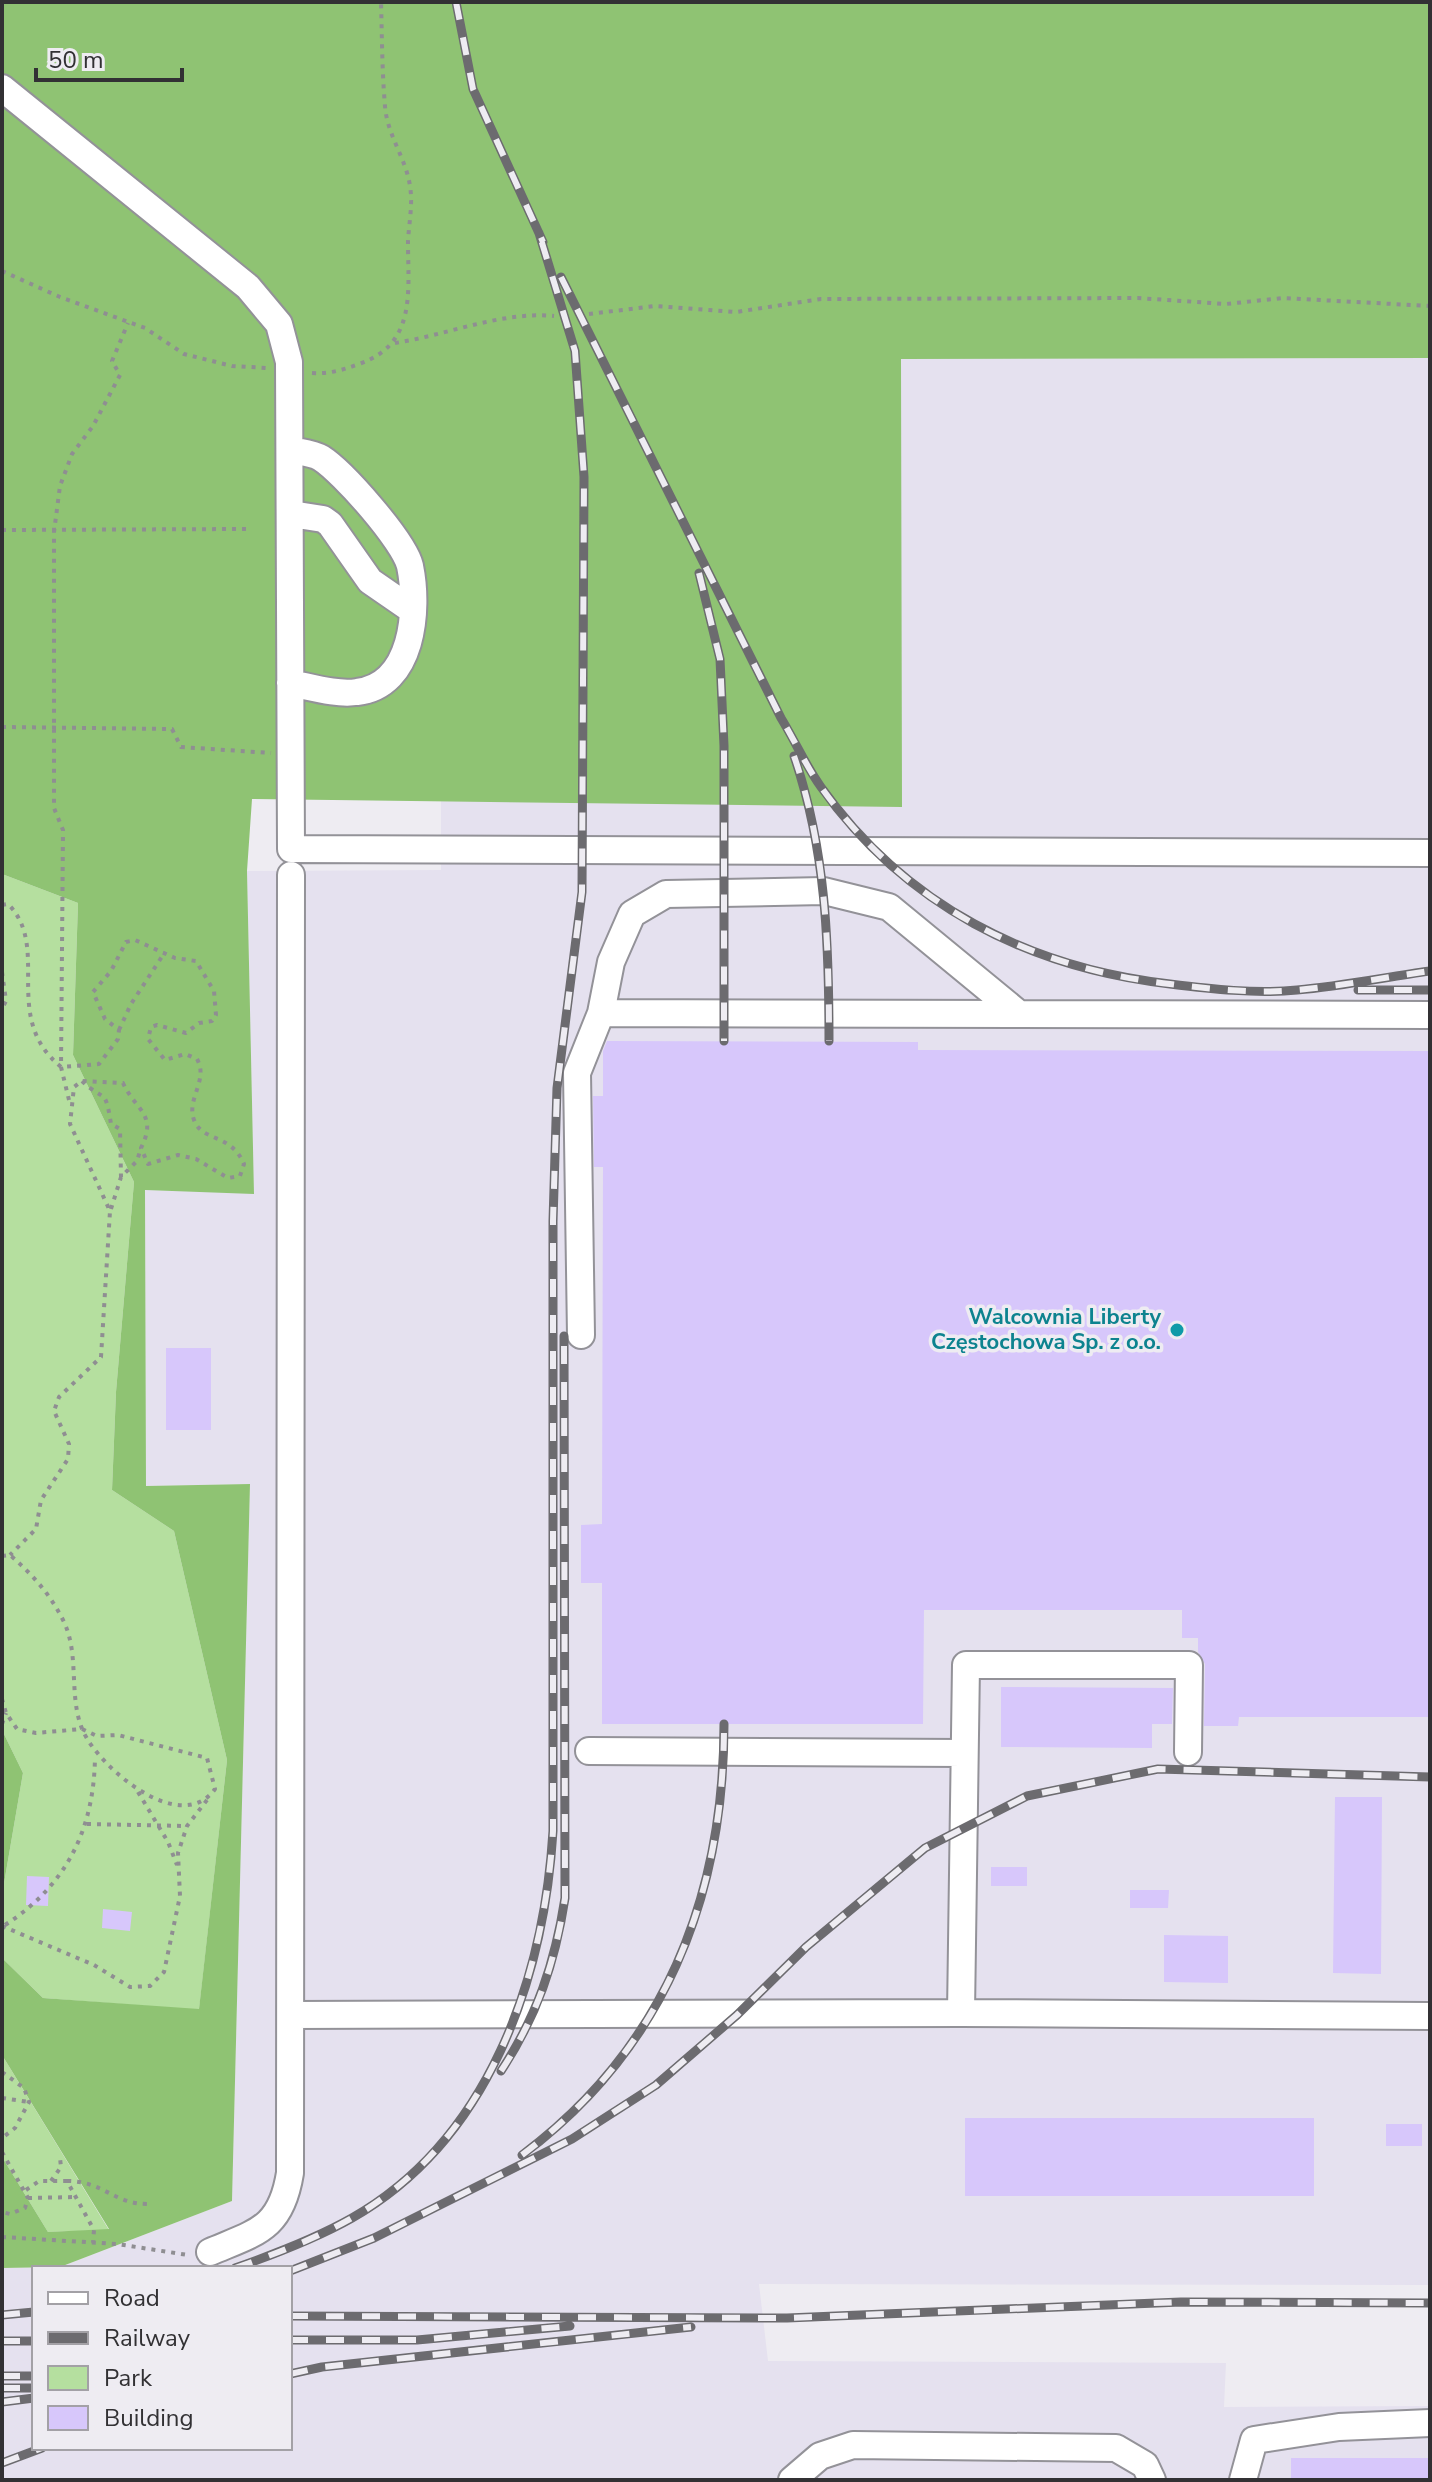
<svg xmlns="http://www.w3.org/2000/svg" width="1432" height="2482" viewBox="0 0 1432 2482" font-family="'Nunito Sans',sans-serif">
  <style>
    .built { fill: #e5e1ef; fill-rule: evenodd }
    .green { fill: #b5df9f }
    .forest { fill: #8fc373 }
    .building { fill: #d7c7fb }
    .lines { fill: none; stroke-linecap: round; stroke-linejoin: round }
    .minor-casing { stroke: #939298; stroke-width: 30 }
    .path { stroke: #8f8e92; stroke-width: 4; stroke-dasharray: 4 6; stroke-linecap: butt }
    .minor { stroke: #fff; stroke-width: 26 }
    .rail-casing { stroke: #6c6b6f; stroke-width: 9 }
    .rail { stroke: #eeecf2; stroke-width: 6; stroke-dasharray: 18; stroke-linecap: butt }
    .culture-dot { fill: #0f9aa8; stroke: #eeecf2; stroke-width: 3 }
    .labels { text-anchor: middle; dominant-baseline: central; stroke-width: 7; stroke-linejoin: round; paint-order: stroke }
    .culture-label { font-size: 22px; font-weight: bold; fill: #0d838f; stroke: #eeecf2; text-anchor: end }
  </style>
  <rect width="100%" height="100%" fill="#eeecf2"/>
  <!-- built -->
  <path class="built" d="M441,279L1430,329V2285L759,2284L768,2361L1226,2363L1224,2407L1430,2406V2480H2V2268L60,2267L232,2201L250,1484L146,1486L145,1190L254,1193L247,871L441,870ZM34,2268H290V2448H34Z"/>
  <!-- green -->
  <path class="green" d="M2,874L78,903L73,1055L134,1182L116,1392L112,1490L174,1531L227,1760L199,2010L43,1998L2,1958V1895L23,1773L2,1730Z
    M2,2055L109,2230L48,2232L2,2157Z"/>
  <!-- forest -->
  <path class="forest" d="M2,2H1430V358L901,359L902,807L252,799L247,871L254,1194L145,1190L146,1486L250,1484L232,2201L60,2267L2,2268V2157L48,2232L109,2229L2,2055V1958L43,1998L199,2009L227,1760L174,1531L112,1490L116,1392L134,1182L73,1055L78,903L2,874Z
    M2,1730L23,1773L2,1895Z"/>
  <!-- building -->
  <path class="building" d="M607,1041L918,1042V1050L1430,1051V1717H1239L1238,1726H1204L1205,1664L1198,1652V1638H1182V1610H924L923,1724H602V1583H581V1525L602,1524L603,1167H594L593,1096H603V1051Z
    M166,1348H211V1430H166Z
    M1001,1687L1173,1688L1172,1724H1152V1748L1001,1747Z
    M1335,1797H1382L1381,1974L1333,1973Z
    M991,1867H1027V1886H991Z
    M27,1876L49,1877L48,1906L26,1905Z
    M1130,1890H1169L1168,1908H1130Z
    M103,1909L132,1912L130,1931L102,1928Z
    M1164,1935L1228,1936V1983L1164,1982Z
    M965,2118H1314V2196H965Z
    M1386,2124H1422V2146H1386Z
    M1291,2458H1430V2480H1291Z"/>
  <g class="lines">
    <!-- minor casing -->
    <g class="minor-casing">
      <path id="minor" d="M2,88L248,287L279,324L289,362L291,849L1430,853
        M291,514L323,519L330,524L370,581L412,610
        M290,683C311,687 336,695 357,692C413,686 419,610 410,566C404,541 343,472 321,458C313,453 300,452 291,450
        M601,1013L1430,1015
        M581,1335L577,1073L601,1013L611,962L632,914L666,894L824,891L889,907L1019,1014
        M589,1751L964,1753
        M961,2013L966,1665H1189L1188,1752
        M291,2015L961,2013L1430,2016
        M210,2252C257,2232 281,2229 290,2173L291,875
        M792,2480L820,2456L853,2445L1116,2448L1145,2465L1152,2480
        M1243,2480L1254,2440L1339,2427L1430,2423"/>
    </g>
    <!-- path -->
    <path class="path" d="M2,271L60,297L145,328L184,354L232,366L267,368
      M589,314L655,306L736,312L821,299L1138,298L1226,304L1283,298L1430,306
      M395,343C447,335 502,311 554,316
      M312,373C329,374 343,370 359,364C417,344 408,292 408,241C409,223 413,204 410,186C406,158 387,135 385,106C382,71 382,36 381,2
      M2,530L246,529
      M2,727L172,729L181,747L271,753
      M2,905L8,904C52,948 0,1017 61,1067L99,1064L118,1039L119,1030L105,1019L93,992L111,971L126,942L135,940L175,958L196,961L214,991L216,1015L212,1021L199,1023L186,1033L157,1025L151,1027L148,1039L165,1060L185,1054L197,1059C209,1080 186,1099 194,1120C202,1142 231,1133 244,1164L240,1176L228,1178L196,1159L178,1155L148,1164L141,1148C158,1114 136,1111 123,1083L82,1081L74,1087L70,1124L110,1211L101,1357L59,1397L54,1411L69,1444L68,1459L41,1500L36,1529L10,1555
      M2,972L6,1001L2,1009
      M119,1030L131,1004L165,952
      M82,1081C105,1103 105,1086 111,1124L120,1129L121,1177
      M69,1100L61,1067L63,830L54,808V532L60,486L72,454L93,426L120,375L112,361L128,323
      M111,1209L121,1177L137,1161L140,1151
      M2,1556L10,1555C32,1574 51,1595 64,1622C80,1656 68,1697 83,1731C99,1767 180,1837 215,1789L207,1758L118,1735L97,1736L82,1729L36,1733L17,1729L6,1713L2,1699
      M2,1724L6,1713
      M138,1792L168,1842L177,1865
      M87,1824L187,1826
      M5,1925C67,1885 94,1829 95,1757
      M2,1926L94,1965L130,1987L150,1986L164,1972L180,1896L178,1853L187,1826L207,1800
      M2,2072L24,2088L29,2102L15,2128L2,2138
      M2,2098L29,2102
      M2,2152L28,2198L25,2208L10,2214L2,2212
      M51,2181L61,2167L60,2158
      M67,2181C103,2181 114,2204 147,2204
      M26,2190L39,2181H67L94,2230L93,2243
      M28,2198L78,2197
      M2,2237L117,2244L188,2255"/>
    <!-- minor -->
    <use href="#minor" class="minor"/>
    <!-- rail casing -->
    <g class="rail-casing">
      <path id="rail" d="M456,2L473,89L543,242
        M561,277L781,718C795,741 806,766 821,787C905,905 1029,968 1170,984C1211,989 1256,994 1297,990C1342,986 1386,977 1430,971
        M699,573L720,659L724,746V1041
        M794,756C826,849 829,944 829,1041
        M1358,990H1430
        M501,2071C537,2016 555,1963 565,1898L564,1336
        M522,2155C664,2049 724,1898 724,1724
        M235,2268C275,2254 315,2239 352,2218C489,2140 544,1979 553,1831V1221L557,1088L582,892L584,477L575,351L539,233
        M290,2271L374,2238L572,2139L656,2085L737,2015L806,1947L925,1848L1027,1796L1158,1769L1430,1777
        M2,2315L34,2312
        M290,2316L787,2318L1181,2302L1430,2303
        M290,2340H417L570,2326
        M2,2341H34
        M290,2374L322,2367L691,2327
        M2,2376H34
        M2,2388H34
        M2,2402L34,2398
        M2,2463L42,2448"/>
    </g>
    <!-- rail -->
    <use href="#rail" class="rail"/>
  </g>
  <!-- markers -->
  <circle class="culture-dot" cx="1177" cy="1330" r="8"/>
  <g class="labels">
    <!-- culture labels -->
    <g class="culture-label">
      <text x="1161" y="1317">Walcownia Liberty<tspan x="1161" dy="25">Częstochowa Sp. z o.o.</tspan></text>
    </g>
  </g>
  <!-- border -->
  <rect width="1432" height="2482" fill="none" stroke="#323134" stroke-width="8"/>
  <!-- legend -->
  <rect x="32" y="2266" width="260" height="184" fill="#eeecf2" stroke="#a3a1a6" stroke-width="2"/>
  <rect x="48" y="2292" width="40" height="12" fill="#ffffff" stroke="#a3a1a6" stroke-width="2"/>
  <text x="104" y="2306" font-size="24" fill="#323134">Road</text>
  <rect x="48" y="2332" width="40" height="12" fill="#6c6b6f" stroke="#a3a1a6" stroke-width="2"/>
  <text x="104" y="2346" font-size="24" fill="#323134">Railway</text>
  <rect x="48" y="2366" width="40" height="24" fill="#b5df9f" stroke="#a3a1a6" stroke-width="2"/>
  <text x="104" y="2386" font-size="24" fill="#323134">Park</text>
  <rect x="48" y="2406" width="40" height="24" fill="#d7c7fb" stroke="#a3a1a6" stroke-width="2"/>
  <text x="104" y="2426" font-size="24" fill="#323134">Building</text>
  <!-- scale -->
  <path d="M36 68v12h146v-12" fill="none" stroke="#323134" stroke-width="4"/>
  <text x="48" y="68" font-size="24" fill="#323134" stroke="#eeecf2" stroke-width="6" paint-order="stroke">50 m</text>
</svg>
